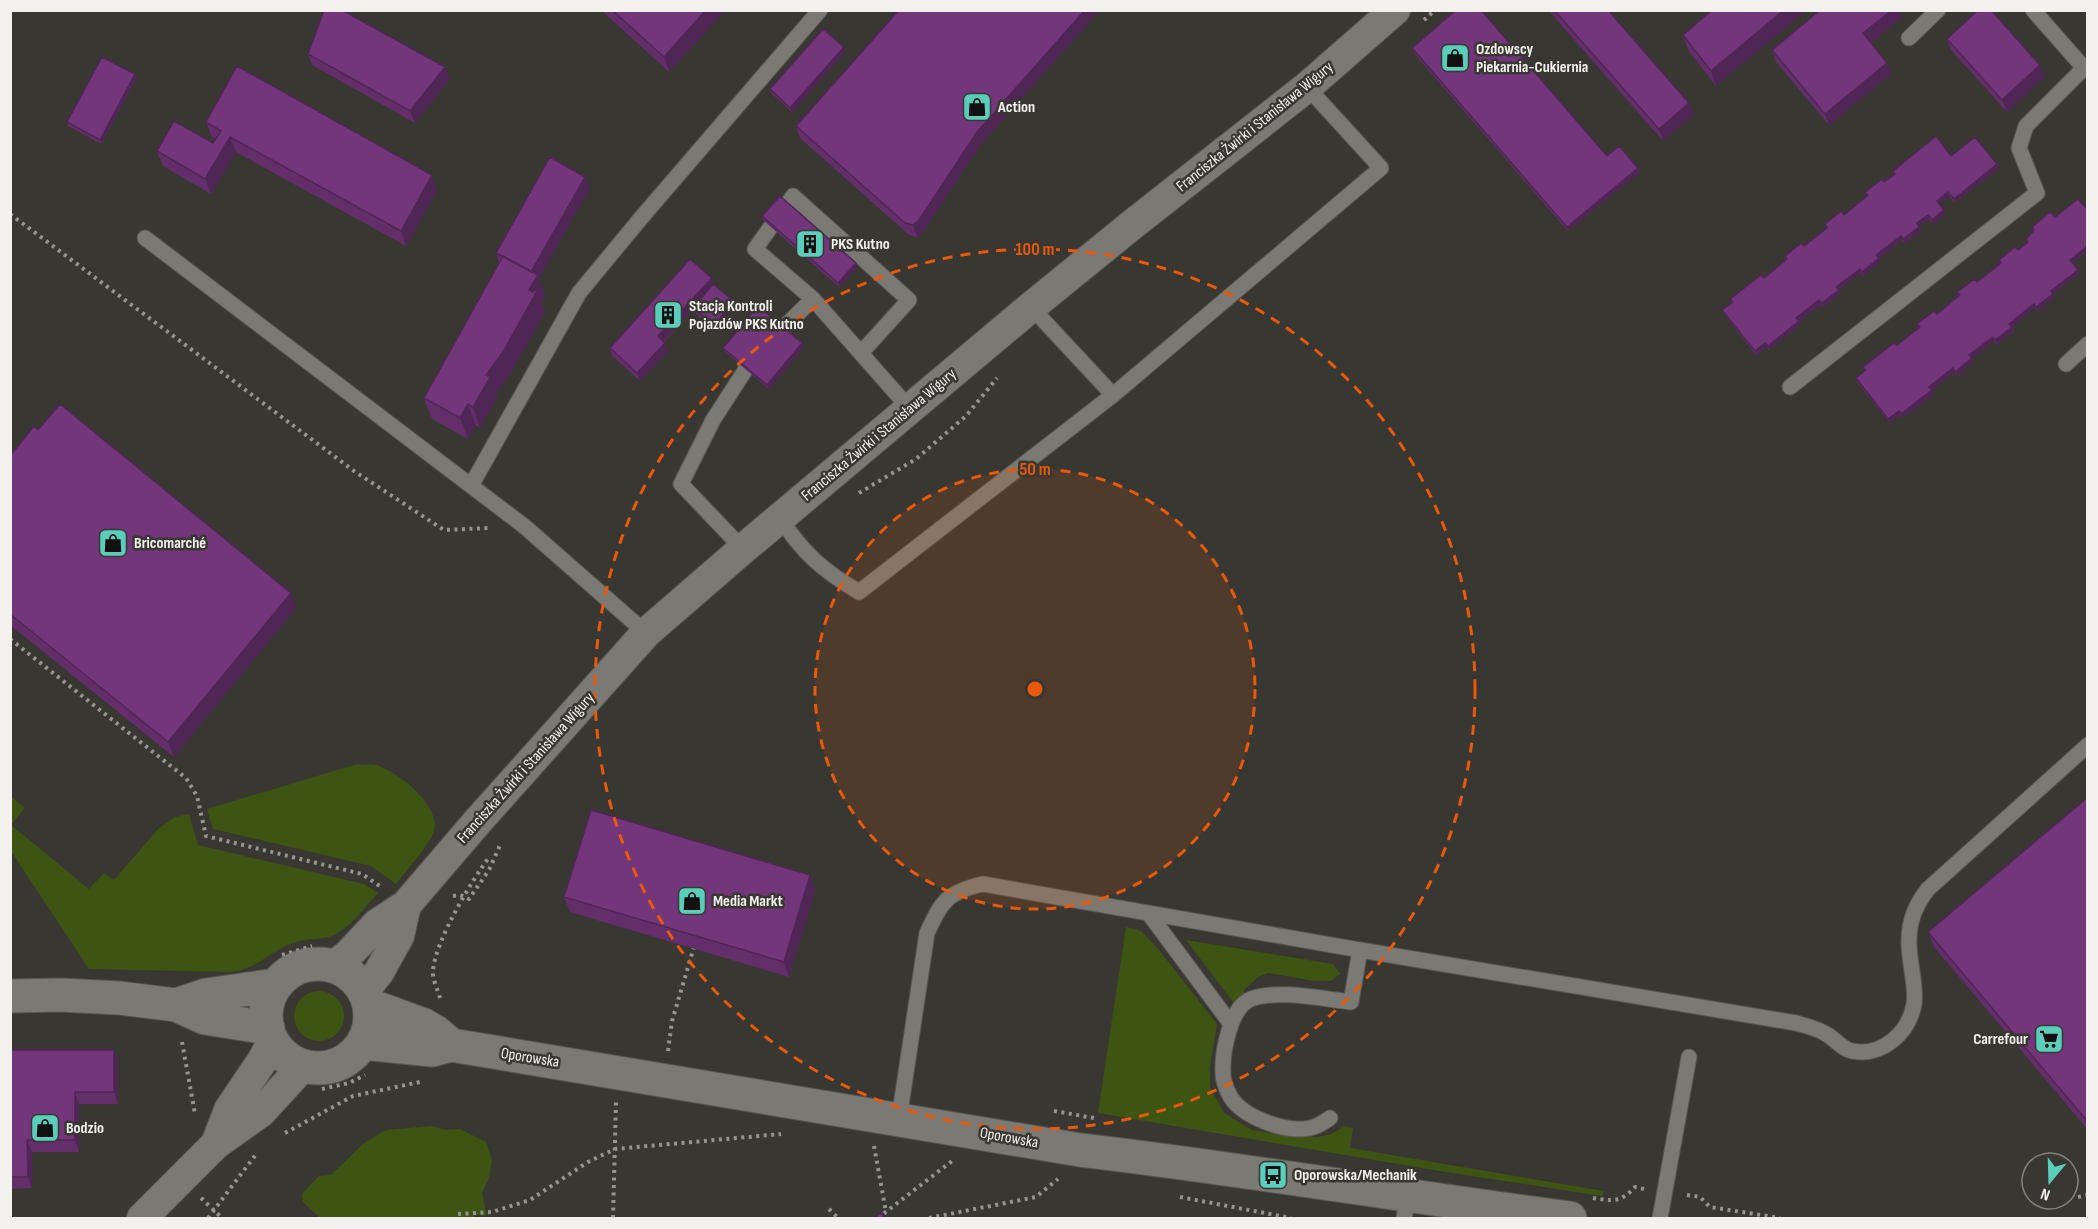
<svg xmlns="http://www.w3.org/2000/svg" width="2098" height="1229" viewBox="0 0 2098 1229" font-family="'Sofia Sans Condensed',sans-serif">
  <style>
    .green { fill: #3e5413 }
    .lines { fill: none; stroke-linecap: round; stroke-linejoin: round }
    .lane-casing { stroke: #575651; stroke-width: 17 }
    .street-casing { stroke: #575651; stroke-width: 32 }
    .secondary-casing { stroke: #575651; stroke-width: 35 }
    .path { stroke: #959490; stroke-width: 4; stroke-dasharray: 3 4.5; stroke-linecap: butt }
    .lane { stroke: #7a7973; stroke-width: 15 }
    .street { stroke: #7a7973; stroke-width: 30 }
    .secondary { stroke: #7a7973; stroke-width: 33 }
    .wall { fill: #632e6a }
    .shaded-wall { fill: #502656 }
    .building { fill: #73367b; stroke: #502656; stroke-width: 1.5 }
    .ring { fill: none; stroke: #e8590c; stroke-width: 3; stroke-dasharray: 10 8 }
    .labels { text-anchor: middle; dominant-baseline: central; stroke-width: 5; stroke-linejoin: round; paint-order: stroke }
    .poi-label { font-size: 16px; font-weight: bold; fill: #f2f1ee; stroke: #393732; text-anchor: start }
    .street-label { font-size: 16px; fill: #f2f1ee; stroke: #393732 }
    .centre { fill: #e8590c; stroke: #393732; stroke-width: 3 }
    .ring-label { font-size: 18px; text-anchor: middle; font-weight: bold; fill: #e8590c; stroke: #393732; stroke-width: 5; stroke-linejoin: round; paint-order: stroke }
  </style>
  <rect width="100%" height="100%" fill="#393732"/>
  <!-- green -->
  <path class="green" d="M357,764C363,765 370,764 376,765C397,771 441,805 434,831C431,843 405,872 396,884L371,866L213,829L207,809Z
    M10,796L25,808L11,825L89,889L104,873L114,880L159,828L175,817L189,814L198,845L364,884L378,893C365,907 351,927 334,935C323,940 308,938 297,942C269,950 261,968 230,972L89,969L11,851Z
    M1126,927L1141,931L1159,950L1217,1024L1210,1066V1087L1224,1113L1252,1130L1288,1136L1317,1137L1331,1134L1345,1126L1353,1128L1350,1148L1604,1191L1602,1196L1433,1170L1098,1113Z
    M1186,940L1333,964L1340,974L1331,981H1314L1268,973L1258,977L1245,989L1240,1003L1233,1002Z
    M294 1016a25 25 0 1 1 50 0a25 25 0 1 1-50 0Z
    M432,1126L446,1130L460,1129L486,1142L492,1160L489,1178L482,1193L487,1216L476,1215L471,1218H320L303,1202L302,1194L319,1176L331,1175L364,1143L386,1130Z"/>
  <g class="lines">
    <!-- lane casing -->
    <g class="lane-casing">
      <path id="lane" d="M1909,38L1938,10
        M145,238L524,526L646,633
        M813,299L755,249L793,196L909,300L861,353
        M2066,364L2088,344
        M1790,387L2037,193L2019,148L2026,126L2084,68L2033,10
        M1113,395L1381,168L1307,87
        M472,484L579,293L641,218L820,10
        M780,518C803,553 822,570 859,592L1113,395L1031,307
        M743,549L681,484L713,420L755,355L813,299L910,409
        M1149,914L1231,1024
        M1360,950L1796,1023C1806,1026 1817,1028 1826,1034C1836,1039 1841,1049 1852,1051C1882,1057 1909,1033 1914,1004C1917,986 1908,959 1909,940C1909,921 1916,904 1928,889L2088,745
        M899,1119L927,933C942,901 947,892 983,884L1360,950L1351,1002C1323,999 1278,989 1251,999C1230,1007 1222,1053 1223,1073C1223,1079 1226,1088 1229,1094C1240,1117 1286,1133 1310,1128C1317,1127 1324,1122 1330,1118
        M1404,1218L1408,1197
        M1660,1218L1689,1057"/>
    </g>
    <!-- street casing -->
    <g class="street-casing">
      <path id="street" d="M333,966L348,955L377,924L406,905L478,821L646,633L743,549L1031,307L1133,224L1307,87L1395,10
        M364,991L379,972L399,936L406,905
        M216,1144L229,1110L262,1061L273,1041
        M142,1218L216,1144L261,1112L304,1065"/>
    </g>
    <!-- secondary casing -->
    <g class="secondary-casing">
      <path id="secondary" d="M266 1016a52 52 0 1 1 104 0a52 52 0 1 1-104 0Z
        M10,996L61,995L119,998L176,1005L205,1018L268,1028
        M176,1005L206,995L276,985
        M369,1005L424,1025L436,1032L451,1045
        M363,1043L432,1050L451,1045L1080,1150C1244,1169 1407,1197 1570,1218"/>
    </g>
    <!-- path -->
    <path class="path" d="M1424,20L1435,10
      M10,214L354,471L444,530L489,528
      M859,493L916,459L966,416L997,378
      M10,639L186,778L197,796L206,836L362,874L381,887
      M453,896L460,895L469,899L489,870L501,843
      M282,955L312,946
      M440,998C438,990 432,979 433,971C435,941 472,880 490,856
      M182,1042L195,1114
      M668,1051L672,1021L694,947
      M322,1089L349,1083L365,1075
      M1054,1111L1094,1118
      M285,1133L353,1096L420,1082
      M874,1146L886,1212
      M1687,1195L1700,1197L1710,1207L1780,1218
      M1180,1197L1291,1218
      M2078,1197L2088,1195
      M201,1198L222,1218
      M1593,1198C1613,1201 1620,1203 1635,1187L1644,1189
      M829,1209L838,1218
      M458,1214L492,1212L530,1200L588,1162L615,1149L781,1134
      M208,1218L257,1153
      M613,1218L616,1102
      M878,1218L952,1161
      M929,1218L1036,1197L1058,1179"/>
    <!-- lane -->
    <use href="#lane" class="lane"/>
    <!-- street -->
    <use href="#street" class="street"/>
    <!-- secondary -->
    <use href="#secondary" class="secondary"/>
  </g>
  <!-- wall -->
  <path class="wall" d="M601,10H725L669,72Z
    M899,10H1100L981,144L923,232L917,237L909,235L800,138L796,126Z
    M1548,10H1608L1694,114L1663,141Z
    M1712,10L1716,86L1688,50L1683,35Z
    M1820,10H1899L1902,17L1871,43L1891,74L1829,125L1776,62L1772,50Z
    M1947,39L2045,76L2007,112L1951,50Z
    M1412,48L1607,156L1638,168L1640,172L1568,231L1413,52Z
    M846,51L792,112L771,93L770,89Z
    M308,54L450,79L415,123L312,65Z
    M137,78L101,144L68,126L67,122Z
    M206,122L437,190L406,246L236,152L211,194L163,166L157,151L213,143L216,139L212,137Z
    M1951,156L1999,168L1955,203L1949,196L1939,204L1944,210L1946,214L1933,224L1929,219L1919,226L1921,231L1905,243L1902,240L1879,259L1880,262L1864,276L1861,273L1839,290L1840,294L1823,307L1821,304L1799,322L1800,325L1769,350L1767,347L1756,355L1724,314L1722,310L1732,303L1730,299L1764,278L1786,260L1785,256L1804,246L1826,228L1825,224L1844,215L1867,196L1865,192L1884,182L1894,175L1893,171Z
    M585,177L590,188L539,278L545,296L541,303L545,312L511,372L496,393L497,398L480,428L476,425L468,439L432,419L424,398L499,263L496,253Z
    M2088,210V251L2072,263L2078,270L2079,274L2053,294L2054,298L2038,311L2035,308L2012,327L2014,331L1997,344L1994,341L1972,358L1973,362L1957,376L1954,372L1932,390L1934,394L1903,418L1900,415L1890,423L1857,382L1856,378L1865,371L1863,367L1897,345L1919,328L1917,324L1937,314L1959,296L1957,292L1977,282L2000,264L1999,260L2018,250L2027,242L2026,239L2033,231L2032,227L2055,217Z
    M762,216L856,263L858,267L839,287L763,220Z
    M714,284L734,301L735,305L715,329L694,312L693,309L664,342L668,351L640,381L612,356L610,348Z
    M802,343L804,347L769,389L725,352L723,348Z
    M38,430L296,608L174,757L10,625V456Z
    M2088,797V1130L1934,947L1928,932Z
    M810,875L815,890L789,977L570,912L564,897Z
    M10,1050H114L118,1062V1104H79V1152H32V1188L10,1189Z"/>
  <!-- shaded-wall -->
  <path class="shaded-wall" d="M706,10H725L669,72L664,57Z
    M1085,10H1100L981,144L923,232L917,237L913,225L977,132Z
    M1784,10H1807L1716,86L1711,71Z
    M1892,10H1899L1902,17L1868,45L1863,33Z
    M844,47L846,51L792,112L790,108Z
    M1887,63L1891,74L1829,125L1825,114Z
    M2040,65L2045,76L2007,112L2002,100Z
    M445,67L450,79L415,123L410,111Z
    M135,74L137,78L101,144L100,140Z
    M1689,103L1694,114L1663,141L1659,129Z
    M230,137L236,152L211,194L205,179Z
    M1997,164L1999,168L1955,203L1954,199Z
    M1638,168L1640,172L1568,231L1567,227Z
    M432,175L437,190L406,246L401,231Z
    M585,177L590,188L539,278L545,296L541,303L545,312L511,372L496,393L497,398L480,428L473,407L486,375L529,290L531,273Z
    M1948,192L1949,196L1938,205L1937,201Z
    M1944,210L1946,214L1933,224L1932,220Z
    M1928,215L1929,219L1918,227L1917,223Z
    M1919,227L1921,231L1905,243L1903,239Z
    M1901,236L1902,240L1879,259L1880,262L1864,276L1862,272L1876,255Z
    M2088,246V251L2071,264L2070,260Z
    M856,263L858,267L839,287L838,283Z
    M1860,269L1861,273L1839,290L1840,294L1823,307L1822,303L1836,287Z
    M2078,270L2079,274L2053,294L2054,298L2038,311L2036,307L2051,291Z
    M712,278L714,286L661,344L658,336Z
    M1819,300L1821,304L1799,322L1800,325L1769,350L1768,346L1796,318Z
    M734,301L735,305L715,329L714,325Z
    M2034,304L2035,308L2011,328L2009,324Z
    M2012,327L2014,331L1997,344L1995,340Z
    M1993,337L1994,341L1971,359L1969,355Z
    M665,343L668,351L640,381L637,373Z
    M802,343L804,347L769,389L767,385Z
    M1765,343L1767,347L1756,355L1755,351Z
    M1972,358L1973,362L1957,376L1955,372Z
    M1953,368L1954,372L1931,391L1929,387Z
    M1932,390L1934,394L1903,418L1901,414Z
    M468,404L476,425L468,439L460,418Z
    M1899,411L1900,415L1890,423L1888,419Z
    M291,593L296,608L174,757L168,742Z
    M810,875L815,890L789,977L784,962Z
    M114,1050L118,1062V1104L114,1092Z
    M75,1092L79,1104V1152L75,1140Z
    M27,1140L32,1152V1188L28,1177Z"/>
  <!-- building -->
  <path class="building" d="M324,10H342L445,67L410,111L308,54Z
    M612,10H706L664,57Z
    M899,10H1085L977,132L919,220L913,225L905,223L796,126Z
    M1456,10H1481L1607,156L1619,146L1638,168L1567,227L1412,48Z
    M1554,10H1608L1689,103L1659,129Z
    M1712,10H1784L1711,71L1683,35Z
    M1820,10H1892L1863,33L1887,63L1825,114L1772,50Z
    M1978,10H1991L2040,65L2002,100L1947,39Z
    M823,29L844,47L790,108L770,89Z
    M102,57L135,74L100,140L67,122Z
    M237,66L432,175L401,231L230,137L205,179L157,151L174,121L213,143L221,131L206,122Z
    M1936,136L1951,156L1975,137L1997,164L1954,199L1948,192L1937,201L1944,210L1932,220L1928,215L1917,223L1919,227L1903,239L1901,236L1876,255L1879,258L1862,272L1860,269L1836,287L1839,290L1822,303L1819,300L1796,318L1799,321L1768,346L1765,343L1755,351L1722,310L1733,302L1730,299L1761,275L1764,278L1787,259L1785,256L1801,243L1804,246L1827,228L1825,224L1841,211L1844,215L1868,195L1865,192L1882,179L1884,182L1895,174L1893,171Z
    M550,157L585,177L531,272L496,253Z
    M780,196L856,263L838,283L762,216Z
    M2078,199L2088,210V246L2070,260L2078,270L2051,291L2053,294L2036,307L2034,304L2009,324L2012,327L1995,340L1993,337L1969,355L1972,358L1955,372L1953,368L1929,387L1932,390L1901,414L1899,411L1888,419L1856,378L1866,370L1863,367L1894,343L1897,345L1920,327L1917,324L1934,311L1937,314L1960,295L1957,292L1975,279L1977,282L2001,263L1999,260L2015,247L2018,250L2028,242L2026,239L2034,230L2032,227L2050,212L2055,217Z
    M503,256L538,275L529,290L533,292L534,290L537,291L503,352L486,375L490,377L473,407L468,404L460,418L424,398Z
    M690,259L712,278L658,336L665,343L637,373L610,348Z
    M713,284L734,301L714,325L693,308Z
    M758,306L802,343L767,385L723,348Z
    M60,404L291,593L168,742L10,614V456L34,426L38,430Z
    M2088,797V1122L1928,932Z
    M591,810L810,875L784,962L564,897Z
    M10,1050H114V1092H75V1140H27L28,1177H10Z
    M881,1213L885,1218H874Z"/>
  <!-- distance rings -->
  <circle cx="1035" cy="689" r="220" fill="#e8590c" fill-opacity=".12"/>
  <g class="ring">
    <circle cx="1035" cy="689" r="220"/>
    <circle cx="1035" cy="689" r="440"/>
  </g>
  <!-- icons -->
  <defs>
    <g id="shop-square" transform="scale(1.5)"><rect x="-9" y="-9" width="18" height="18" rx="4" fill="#5bcebb" stroke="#393732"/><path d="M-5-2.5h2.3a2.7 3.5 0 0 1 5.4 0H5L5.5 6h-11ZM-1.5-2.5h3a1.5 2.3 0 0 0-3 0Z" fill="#111"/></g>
    <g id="building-square" transform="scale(1.5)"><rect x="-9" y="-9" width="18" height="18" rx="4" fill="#5bcebb" stroke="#393732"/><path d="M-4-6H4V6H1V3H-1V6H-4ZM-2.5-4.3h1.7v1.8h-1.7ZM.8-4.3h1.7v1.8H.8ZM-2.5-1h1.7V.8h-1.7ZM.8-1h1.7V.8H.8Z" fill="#111"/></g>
    <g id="supermarket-square" transform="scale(1.5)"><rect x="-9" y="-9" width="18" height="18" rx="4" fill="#5bcebb" stroke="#393732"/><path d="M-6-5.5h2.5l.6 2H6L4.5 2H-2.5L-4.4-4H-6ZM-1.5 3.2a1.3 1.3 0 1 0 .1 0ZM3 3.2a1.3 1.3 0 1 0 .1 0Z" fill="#111"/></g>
    <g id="bus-square" transform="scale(1.5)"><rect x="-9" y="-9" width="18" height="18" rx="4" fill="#5bcebb" stroke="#393732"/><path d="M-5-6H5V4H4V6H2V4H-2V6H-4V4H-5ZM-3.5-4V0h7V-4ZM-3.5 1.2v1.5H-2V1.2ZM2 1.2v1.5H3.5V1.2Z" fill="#111"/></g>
  </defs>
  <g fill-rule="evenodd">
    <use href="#shop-square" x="1455" y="58"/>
    <use href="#shop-square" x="977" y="107"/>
    <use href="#building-square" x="810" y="244"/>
    <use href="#building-square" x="668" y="315"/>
    <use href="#shop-square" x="113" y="543"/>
    <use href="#shop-square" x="692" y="901"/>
    <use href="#supermarket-square" x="2049" y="1039"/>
    <use href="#shop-square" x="45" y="1128"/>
    <use href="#bus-square" x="1273" y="1175"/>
  </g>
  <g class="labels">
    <!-- poi labels -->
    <g class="poi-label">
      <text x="1476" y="49">Ozdowscy<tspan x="1476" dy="18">Piekarnia-Cukiernia</tspan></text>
      <text x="998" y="107">Action</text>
      <text x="831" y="244">PKS Kutno</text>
      <text x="689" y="306">Stacja Kontroli<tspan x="689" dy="18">Pojazdów PKS Kutno</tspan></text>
      <text x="134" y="543">Bricomarché</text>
      <text x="713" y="901">Media Markt</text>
      <text x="2028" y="1039" text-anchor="end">Carrefour</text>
      <text x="66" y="1128">Bodzio</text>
      <text x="1294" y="1175">Oporowska/Mechanik</text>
    </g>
    <!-- street labels -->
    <g class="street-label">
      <text transform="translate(1255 127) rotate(-39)">Franciszka Żwirki i Stanisława Wigury</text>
      <text transform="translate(879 435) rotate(-40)">Franciszka Żwirki i Stanisława Wigury</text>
      <text transform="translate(526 768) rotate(-48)">Franciszka Żwirki i Stanisława Wigury</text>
      <text transform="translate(530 1058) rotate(9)">Oporowska</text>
      <text transform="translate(1009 1138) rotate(10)">Oporowska</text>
    </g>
  </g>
  <circle cx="1035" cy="689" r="9" class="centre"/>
  <g class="ring-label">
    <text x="1035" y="255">100 m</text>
    <text x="1035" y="475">50 m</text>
  </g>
  <!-- border -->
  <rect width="2098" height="1229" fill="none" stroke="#f2f1ee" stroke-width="24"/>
  <!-- north arrow -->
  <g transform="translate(2050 1181) rotate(199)"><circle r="28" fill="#393732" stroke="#83817d" stroke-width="1.5"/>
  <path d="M0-4.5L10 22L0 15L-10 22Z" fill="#5bcebb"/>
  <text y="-9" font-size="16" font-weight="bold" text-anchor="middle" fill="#f2f1ee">N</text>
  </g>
</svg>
